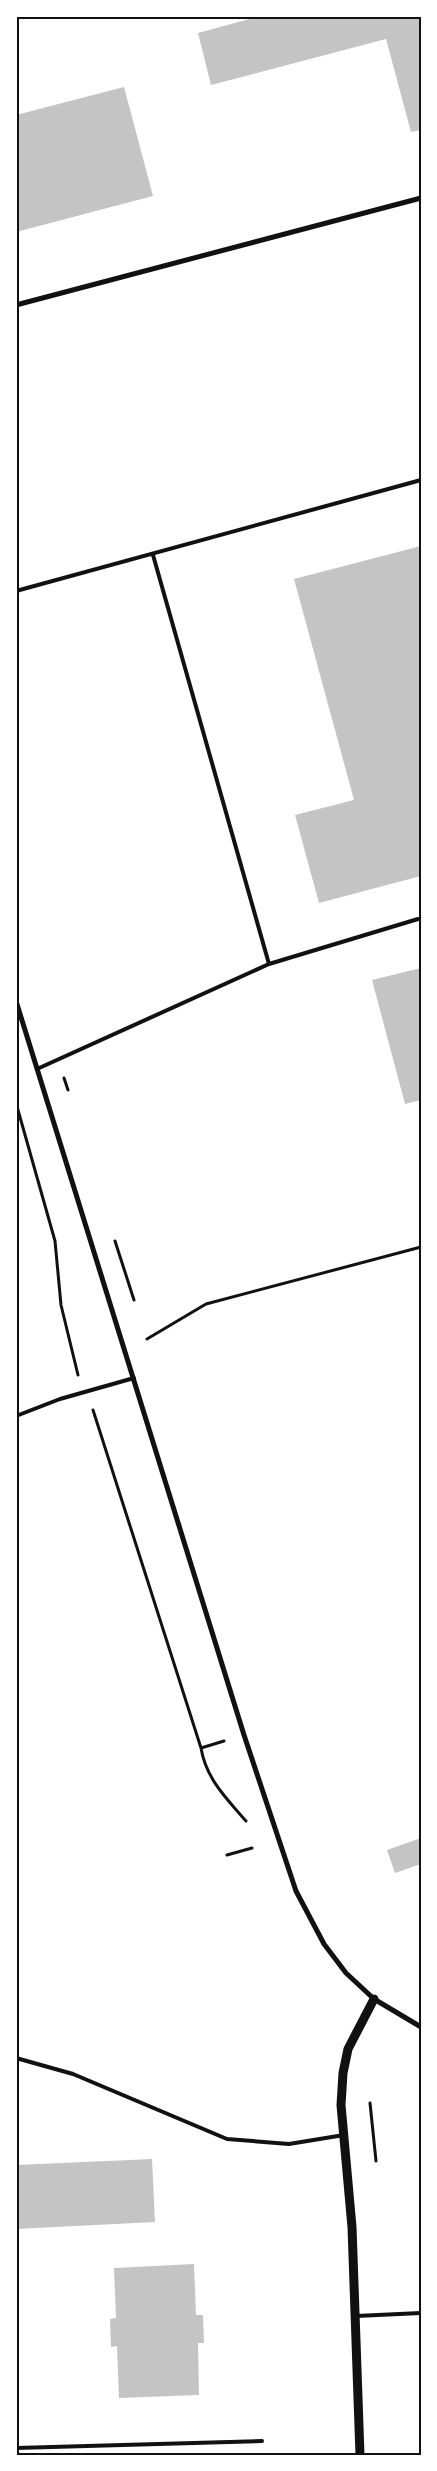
<svg xmlns="http://www.w3.org/2000/svg" width="437" height="2471" viewBox="0 0 437 2471" font-family="'Zilla Slab',serif">
  <style>
    .building { fill: #c4c4c4 }
    .lines { fill: none; stroke-linecap: round; stroke-linejoin: round }
    .path { stroke: #111; stroke-width: 3 }
    .service { stroke: #111; stroke-width: 4 }
    .minor { stroke: #111; stroke-width: 5 }
    .tertiary { stroke: #111; stroke-width: 9 }
    .neatline { fill: none; stroke: #111; stroke-width: 2 }
  </style>
  <rect width="100%" height="100%" fill="#fff"/>
  <!-- building -->
  <path class="building" d="M261,16H421V130L411,132L386,39L211,85L198,33Z
    M124,87L153,196L16,232V115Z
    M421,546V876L319,903L295,815L354,800L294,579Z
    M421,968V1100L405,1104L372,980Z
    M421,1838V1864L395,1873L387,1850Z
    M152,2159L155,2222L16,2229V2165Z
    M194,2264L196,2315H203L204,2343H198L199,2395L119,2398L117,2346L111,2347L110,2319L116,2318L114,2268Z"/>
  <g class="lines">
    <!-- path -->
    <path class="path" d="M64,1078L68,1090
      M16,1103L55,1241L61,1305L78,1375
      M115,1241L134,1300
      M147,1339L206,1304L421,1247
      M93,1410L201,1748C206,1779 227,1799 246,1821
      M201,1748L224,1741
      M227,1855L252,1848
      M370,2103L376,2161"/>
    <!-- service -->
    <path class="service" d="M153,555L269,964L418,919
      M16,591L421,480
      M37,1069L269,964
      M16,1416L60,1399L134,1378
      M16,2058L73,2074L227,2139L289,2144L344,2135
      M356,2316L421,2313
      M16,2448L262,2441"/>
    <!-- minor -->
    <path class="minor" d="M16,305L421,198
      M16,1001L244,1735L296,1891L324,1944L346,1973L374,1999L421,2027"/>
    <!-- tertiary -->
    <path class="tertiary" d="M360,2455L352,2227L341,2105L343,2073L348,2049L374,1999"/>
  </g>
  <!-- border -->
  <rect width="437" height="2471" fill="none" stroke="#ffffff" stroke-width="35"/>
  <rect x="18" y="18" width="402" height="2436" class="neatline"/>
</svg>
